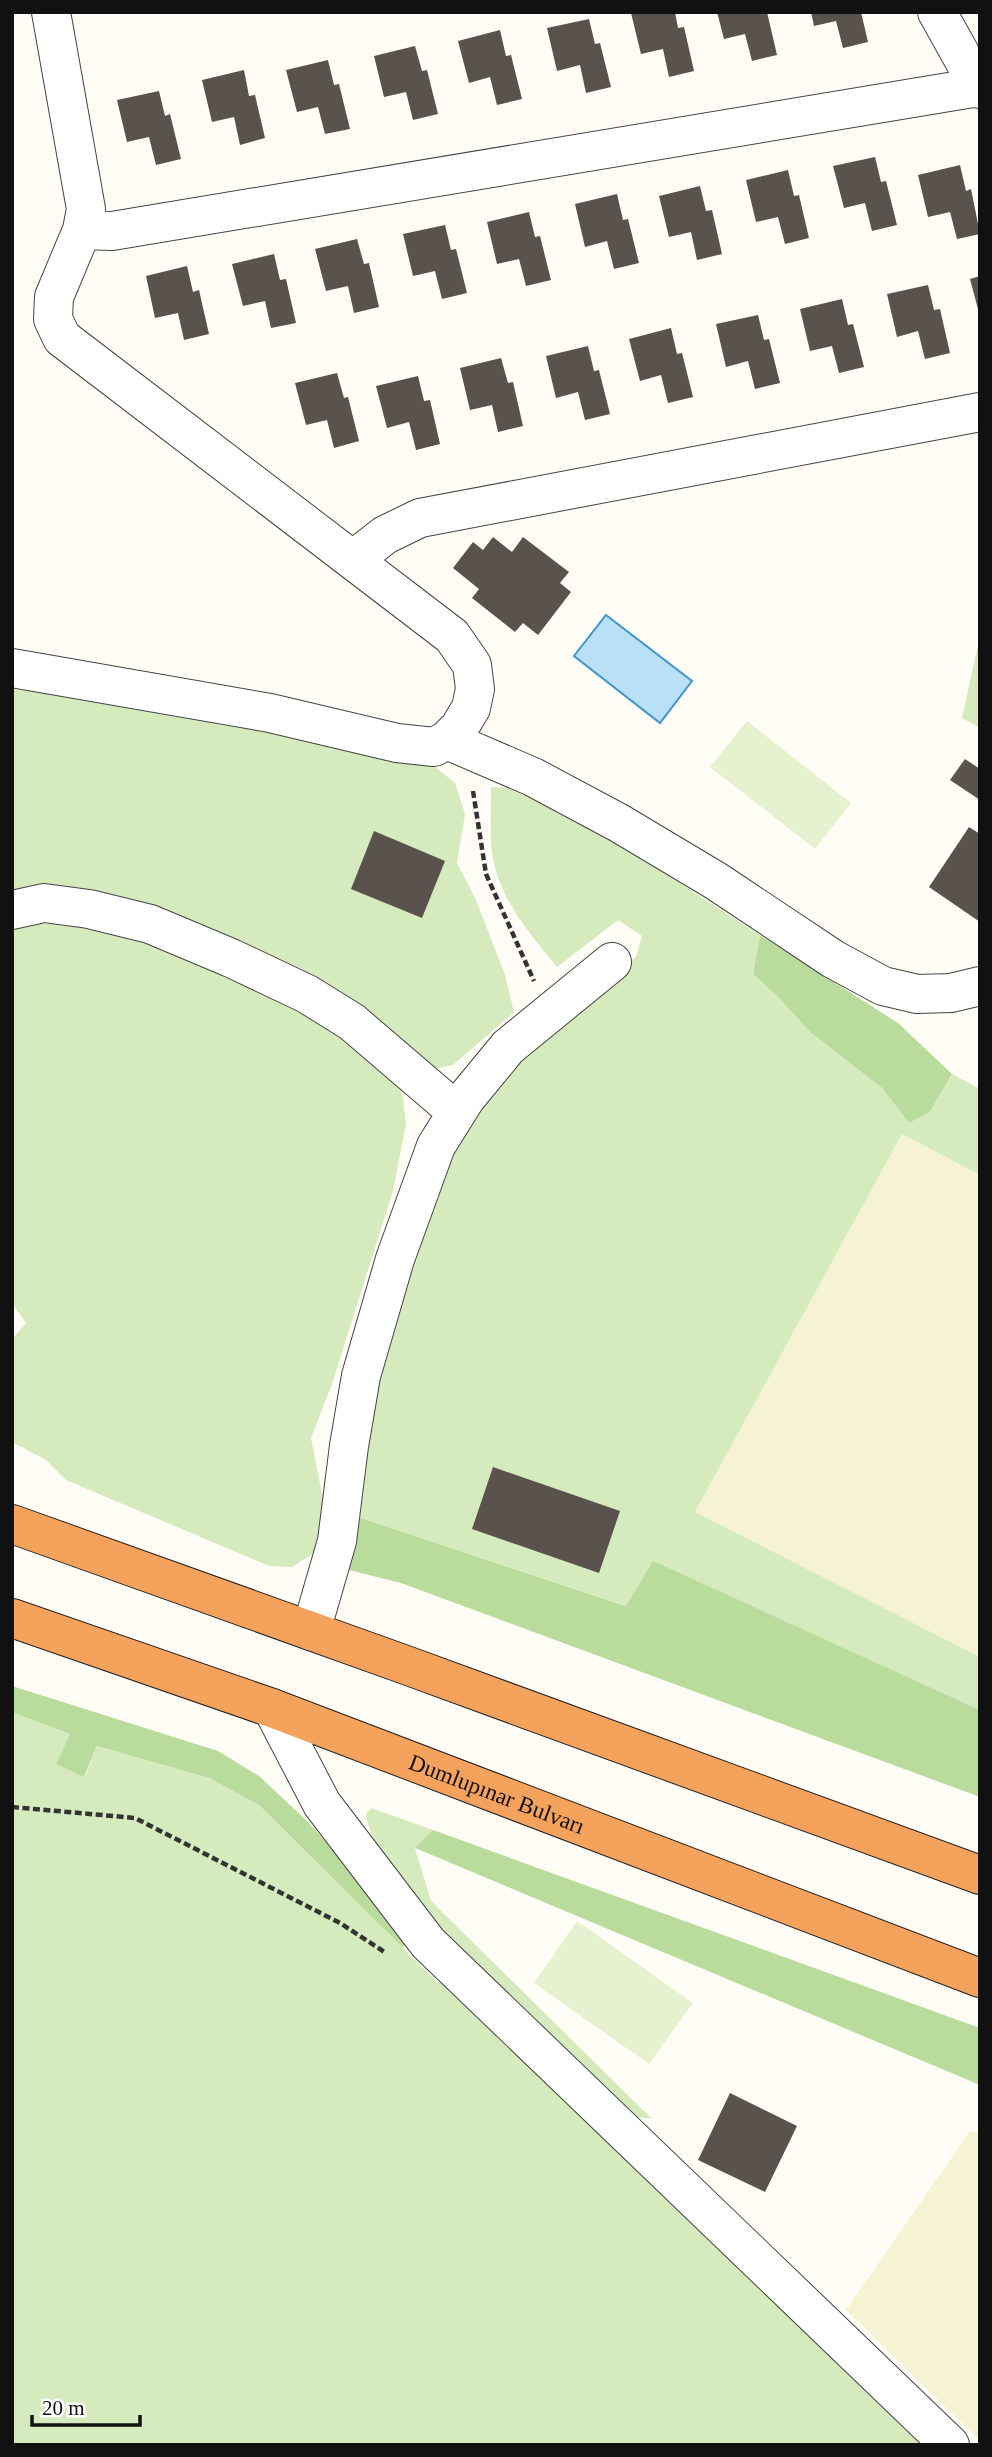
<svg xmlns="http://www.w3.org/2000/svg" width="992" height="2457" viewBox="0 0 992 2457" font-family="Georgia,serif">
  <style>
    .farmland { fill: #f6f3d4 }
    .green { fill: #d5ebbd }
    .forest { fill: #b9dc9c }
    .pitch { fill: #e6f2cf }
    .water { fill: #b9e0f7; stroke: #3f96cf; stroke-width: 2 }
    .building { fill: #5a524d }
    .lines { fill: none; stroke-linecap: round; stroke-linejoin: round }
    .street-casing { stroke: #444; stroke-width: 40 }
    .highway-casing { stroke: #222; stroke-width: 40 }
    .path { stroke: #333; stroke-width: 4.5; stroke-dasharray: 7 3.5; stroke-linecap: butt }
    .street { stroke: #fff; stroke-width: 38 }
    .highway { stroke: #f5a25d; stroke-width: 38 }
    .labels { text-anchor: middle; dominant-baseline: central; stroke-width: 7; stroke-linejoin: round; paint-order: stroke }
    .street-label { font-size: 23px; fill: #111; stroke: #fff }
  </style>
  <rect width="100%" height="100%" fill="#fffdf5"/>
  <!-- farmland -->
  <path class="farmland" d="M902,1134L980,1175V1657L695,1512Z
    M970,2131L980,2133V2441L846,2310Z"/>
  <!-- green -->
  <path class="green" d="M980,636V728L962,718Z
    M12,689L152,706L433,765L455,783L465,814L457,863L476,900L505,975L514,1012L453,1065L429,1070L355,1009L12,895Z
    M491,787L516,788L573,814L760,935L753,974L778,997L810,1032L882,1088L909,1123L929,1113L952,1074L980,1089V1175L902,1134L695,1512L980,1657V1710L653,1562L627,1606L352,1515L360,1429L410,1261L482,1084L579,996L636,957L642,936L618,920L557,967C527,931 494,892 491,843C490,824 491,806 491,787Z
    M96,922L335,1024L401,1081L406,1124L393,1191L333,1381L311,1438L324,1504L317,1551L292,1567L269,1566L66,1480L46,1460L12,1442V1339L26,1323L12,1303V928L17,925Z
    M12,1712L70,1734L85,1777L97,1746L209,1778L259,1805L437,1982L453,1984L925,2445H12Z
    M371,1808L433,1830L415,1848L431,1901L652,2119L627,2116C550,2040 471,1969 405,1883C389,1862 369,1840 366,1814Z"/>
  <!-- forest -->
  <path class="forest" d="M760,935L898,1023L952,1074L929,1113L909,1123L882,1088L810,1032L778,997L753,974Z
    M352,1515L626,1606L653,1561L980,1710V1797L401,1583L345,1569Z
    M12,1686L218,1751L259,1776L306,1820L410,1934V1945L402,1947L259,1805L209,1778L97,1746L84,1777L56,1764L70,1734L12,1712Z
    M433,1830L980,2028V2085L415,1848Z"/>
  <!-- pitch -->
  <path class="pitch" d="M747,721L851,803L815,849L710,767Z
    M577,1921L693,2003L649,2064L534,1983Z"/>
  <!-- water -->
  <path class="water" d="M606,615L692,681L660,723L574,656Z"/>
  <!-- building -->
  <path class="building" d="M675,12L678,28L684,27L694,71L669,77L663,49L641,54L631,13Z
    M717,12H767L777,55L752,61L745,34L724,39Z
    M811,12H861L868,42L843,48L836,21L814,26Z
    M589,19L595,44L600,43L611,87L586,93L580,65L557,71L547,28Z
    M500,30L506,56L511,55L522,99L497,105L490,77L469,83L458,41Z
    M415,46L422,71L427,70L438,114L413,120L406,92L384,97L374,56Z
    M328,60L334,85L339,84L350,129L325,134L318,107L297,112L286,70Z
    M244,70L249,96L255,95L265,138L240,145L234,117L212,122L202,80Z
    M159,91L165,116L170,114L181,159L156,165L149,137L127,142L117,100Z
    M875,157L881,182L886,181L897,225L872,231L865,203L844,208L833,166Z
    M960,165L966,191L971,189L980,234L957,239L950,212L928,217L918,175Z
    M788,170L794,196L799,195L809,238L785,244L778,217L756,222L746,180Z
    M700,186L706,211L712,210L722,254L697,260L691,232L669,237L659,196Z
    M617,194L623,220L628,219L639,263L614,269L607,241L585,247L575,204Z
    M529,212L535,237L540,236L551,280L526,286L519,259L497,264L487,222Z
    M445,225L451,250L456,249L467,293L442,299L435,271L413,276L403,234Z
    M357,239L364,264L369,263L379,307L354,313L348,286L326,291L315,249Z
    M274,254L280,280L286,279L296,323L271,328L265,301L243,306L232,264Z
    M187,266L193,292L199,290L209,334L184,340L178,313L155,318L146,276Z
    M980,276V313H979L970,279Z
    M928,285L934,310L940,309L950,353L925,359L918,331L897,337L887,294Z
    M842,299L848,325L853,324L864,367L839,373L832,346L810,351L800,309Z
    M758,315L764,340L769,339L780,383L755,389L748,361L726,367L716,324Z
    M671,328L677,354L682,353L693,397L668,403L661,375L640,381L629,339Z
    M588,346L594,371L599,370L610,414L585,420L578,392L556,398L546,356Z
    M501,358L508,383L513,382L523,426L498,432L492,405L470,410L460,368Z
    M337,373L344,398L348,397L359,441L334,448L327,420L306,425L295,383Z
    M418,376L424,401L430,400L440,444L416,450L409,422L387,428L376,386Z
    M493,537L512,552L523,537L569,572L560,583L571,592L538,635L523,623L515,632L472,598L479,589L453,568L473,542L483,550Z
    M965,759L980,769V800L950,780Z
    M969,827L980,834V922L929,887Z
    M374,831L445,861L422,918L351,889Z
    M493,1467L620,1511L599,1573L472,1529Z
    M730,2093L797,2126L765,2192L698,2160Z"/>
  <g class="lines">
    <!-- street casing -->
    <g class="street-casing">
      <path id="street" d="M937,12L980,89
        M82,230L112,231L979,87
        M353,560L385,535L420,518L980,412
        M12,668L270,713L397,743L434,747L447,740L459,728L471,708L475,689L472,665L452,636L62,338L53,319L54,297L82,230L86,209L51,12
        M447,740L533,777L619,823L716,881L833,959L883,986L917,994L951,993L980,986
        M12,910L44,903L89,909L150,924L231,958L307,994L352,1022L457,1112
        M311,1631L337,1541L349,1446L361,1376L395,1259L436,1146L466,1098L508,1047L612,962
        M272,1708L322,1804L428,1943L950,2445"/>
    </g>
    <!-- highway casing -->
    <g class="highway-casing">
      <g id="highway">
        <path d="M12,1524L403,1664L980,1875"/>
        <path id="s1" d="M12,1618L272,1708L980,1978"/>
      </g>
    </g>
    <!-- path -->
    <path class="path" d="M473,791L486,874L534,981
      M12,1807L135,1818L340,1923L386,1953"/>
    <!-- street -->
    <use href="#street" class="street"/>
    <!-- highway -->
    <use href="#highway" class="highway"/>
  </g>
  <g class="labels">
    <!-- street labels -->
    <g class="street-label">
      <text stroke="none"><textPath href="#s1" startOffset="516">Dumlupınar Bulvarı</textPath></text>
    </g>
  </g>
  <!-- border -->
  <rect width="992" height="2457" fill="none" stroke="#111111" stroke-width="28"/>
  <!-- scale -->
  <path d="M32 2415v10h108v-10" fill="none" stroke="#111111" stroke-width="3.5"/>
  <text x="42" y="2415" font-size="21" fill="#111111" stroke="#ffffff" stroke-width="5" paint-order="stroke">20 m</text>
</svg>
